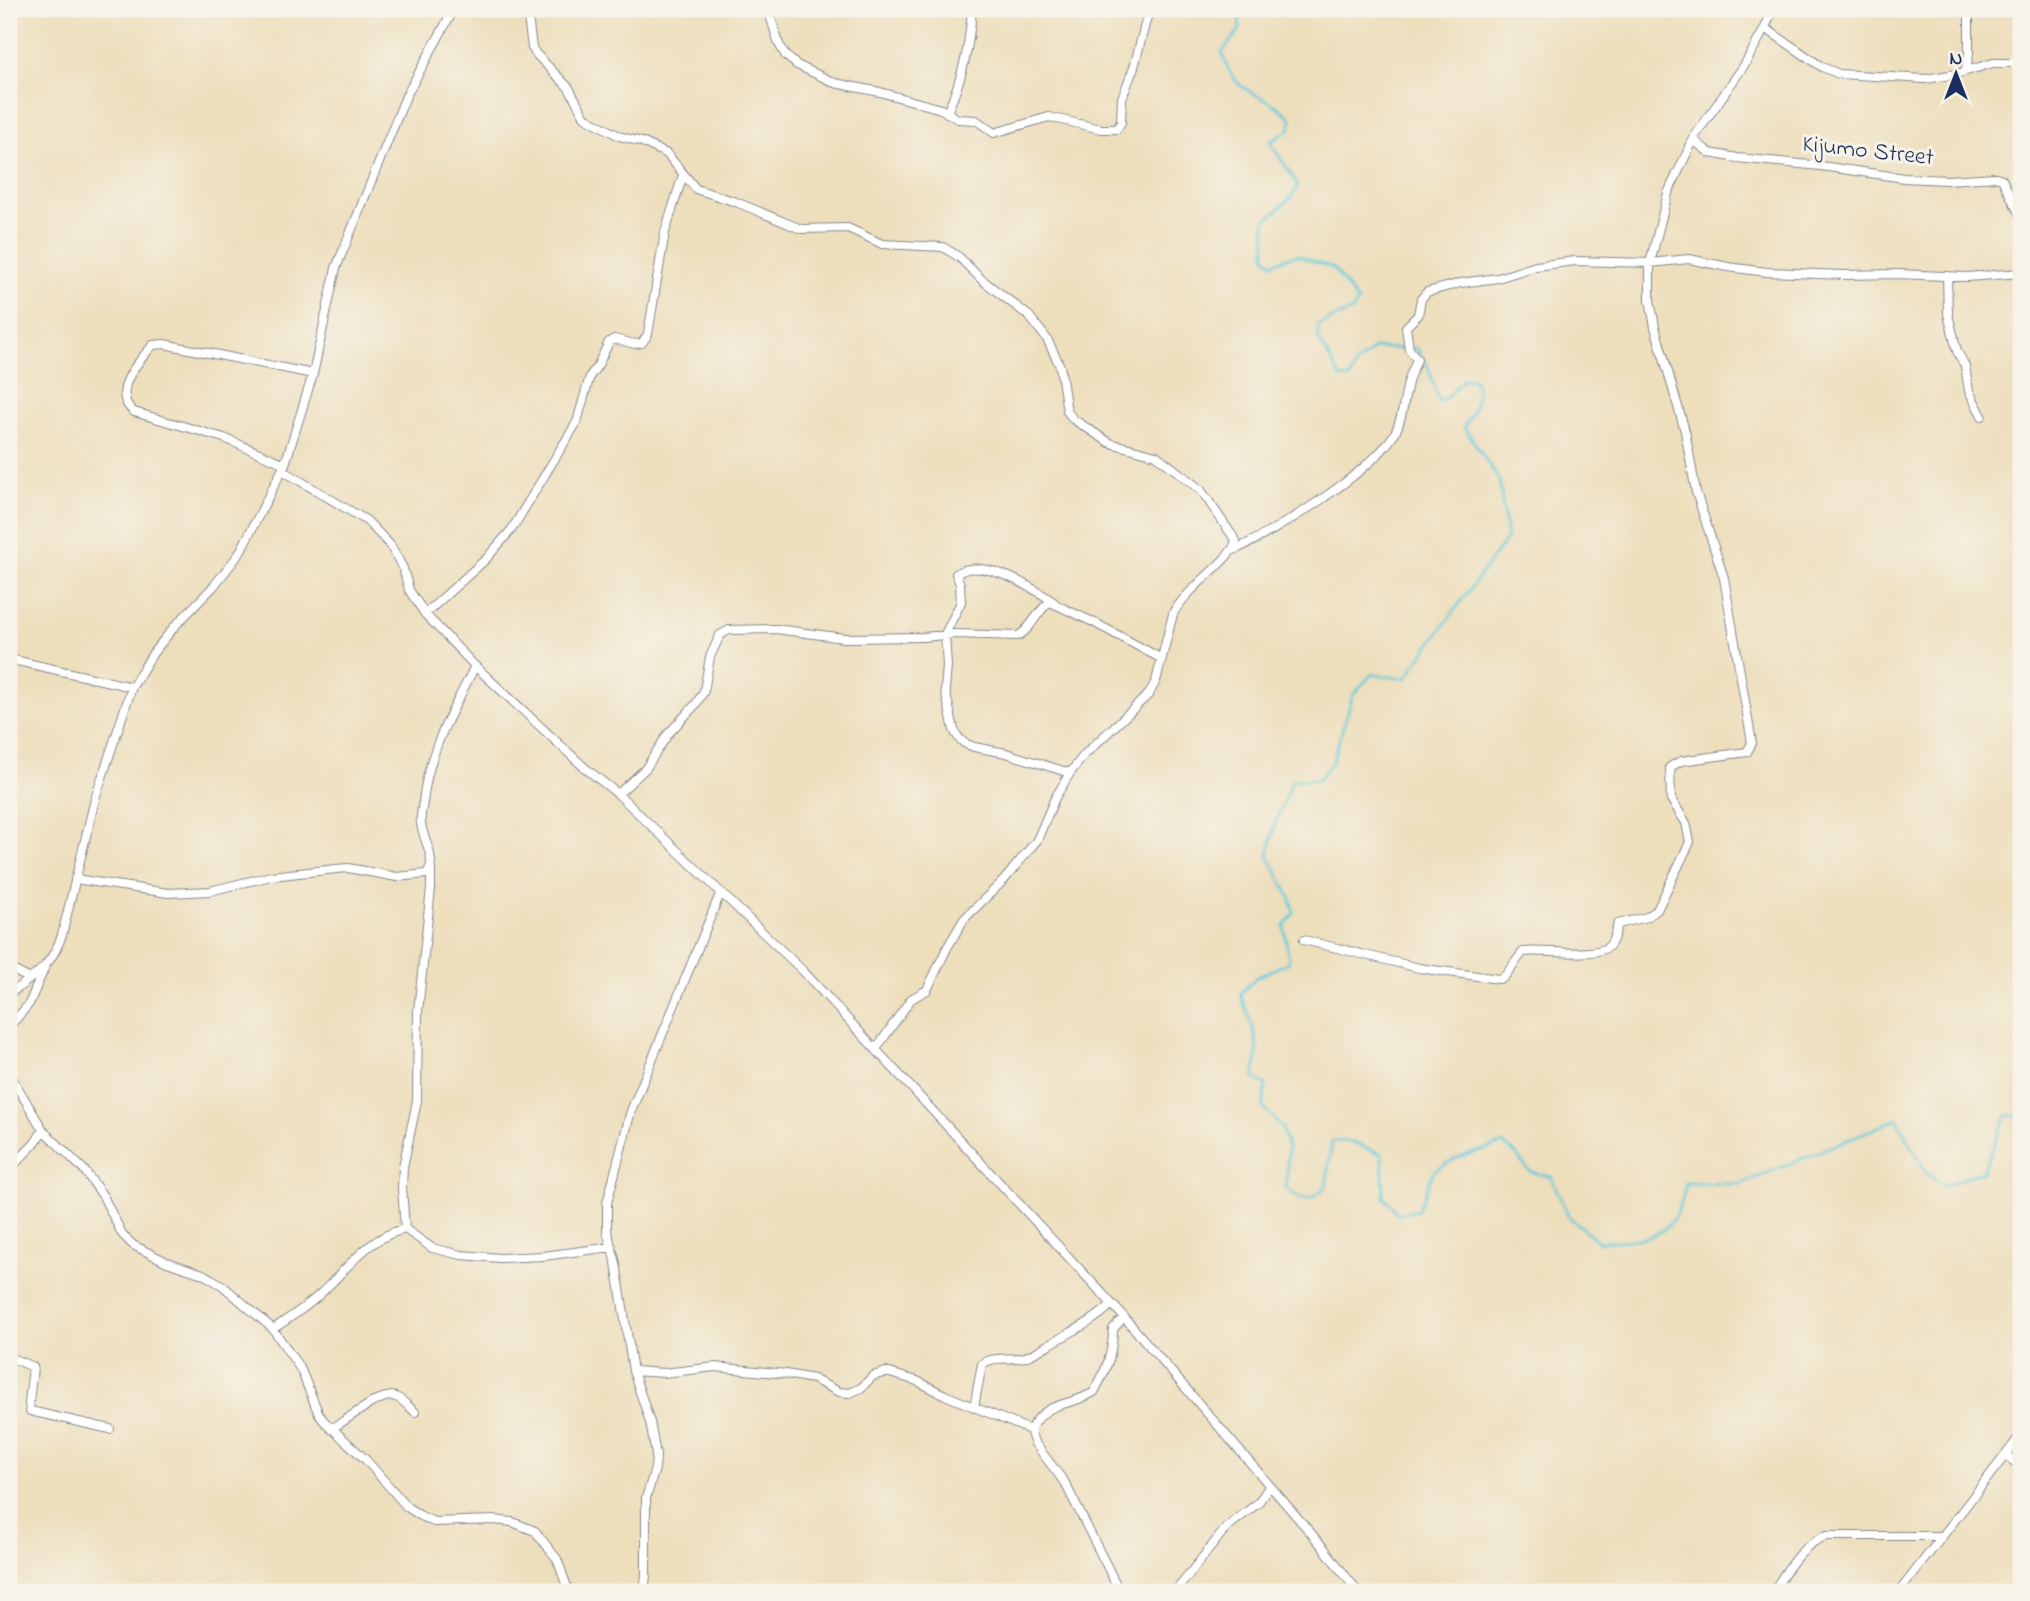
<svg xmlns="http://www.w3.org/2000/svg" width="2030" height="1601" viewBox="0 0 2030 1601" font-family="'Indie Flower',sans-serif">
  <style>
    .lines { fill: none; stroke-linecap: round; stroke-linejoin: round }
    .stream { stroke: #5ec8da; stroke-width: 2.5 }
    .street-casing { stroke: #84868d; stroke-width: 10 }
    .street { stroke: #fff; stroke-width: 8 }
    .labels { text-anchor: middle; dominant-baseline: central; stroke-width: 6; stroke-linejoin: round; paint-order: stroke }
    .street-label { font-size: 24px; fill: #1b2f5e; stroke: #f7f3e8 }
  </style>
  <rect width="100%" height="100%" fill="#f7f3e8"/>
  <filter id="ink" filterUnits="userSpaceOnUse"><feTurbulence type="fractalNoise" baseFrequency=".0143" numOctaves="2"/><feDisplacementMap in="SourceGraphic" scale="14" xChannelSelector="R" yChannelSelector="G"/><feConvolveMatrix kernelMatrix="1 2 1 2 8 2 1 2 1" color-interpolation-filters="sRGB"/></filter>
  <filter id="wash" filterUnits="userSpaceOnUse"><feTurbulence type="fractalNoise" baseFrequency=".00686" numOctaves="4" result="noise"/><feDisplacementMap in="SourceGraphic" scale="28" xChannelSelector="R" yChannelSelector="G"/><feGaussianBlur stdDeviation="1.57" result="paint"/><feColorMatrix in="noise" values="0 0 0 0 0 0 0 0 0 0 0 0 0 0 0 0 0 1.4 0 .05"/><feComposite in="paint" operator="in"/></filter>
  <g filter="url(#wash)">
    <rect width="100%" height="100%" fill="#eddebc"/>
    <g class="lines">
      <!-- stream -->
      <path class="stream" d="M1229,9L1239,17L1240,29L1222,52C1234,100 1264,89 1292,119L1290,129L1270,142L1298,185L1292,197L1265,221L1266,257L1272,263L1296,255L1333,268L1358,302L1352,311L1318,325V338L1341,378L1350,379L1356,364L1375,348L1417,349L1428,366L1439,402L1447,397L1463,379L1475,380C1480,399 1474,411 1464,427L1499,480L1507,538L1405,679L1372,674L1353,695L1332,763L1318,780H1292L1275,825L1268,855L1290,897L1294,913L1284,926L1289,962L1257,977L1240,994C1254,1030 1262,1039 1254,1078L1266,1085L1263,1107L1282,1128L1288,1149L1286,1188L1301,1199L1314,1197L1326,1186L1332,1141L1351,1142L1382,1154L1384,1197L1398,1214L1418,1210L1434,1171L1459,1157L1503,1144L1514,1152L1529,1171L1551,1177L1568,1216L1599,1242C1651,1239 1675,1241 1686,1183L1741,1184L1897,1119L1927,1174L1944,1186L1983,1171L2007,1115L2021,1117"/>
    </g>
  </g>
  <g filter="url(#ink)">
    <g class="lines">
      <!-- street casing -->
      <g class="street-casing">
        <path id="street" d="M527,9L532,48L536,54L569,88L585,117L619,136L642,142L667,154L696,189L736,202L801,229L848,228L882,244L943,247L959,257L981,279L1029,316L1047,339L1060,366L1067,411L1073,419L1110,443L1156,455L1201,490L1236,541C1231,561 1186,588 1173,614L1156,681L1149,694L1084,755L1070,773L1055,798L1037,840L1005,879L964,919L947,948L927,990L911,999L876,1049
          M768,9L779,44L786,56L797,65L835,83L880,92L941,109L958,119L976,120L994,133L1049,117L1101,129H1117L1121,122L1122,98L1134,67L1149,9
          M1765,28L1822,67L1839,74L1926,79L1956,74L1993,63H2021
          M1966,70L1969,53V9
          M947,113C963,75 969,50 972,9
          M1695,136L1696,142L1710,153L1737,158L1821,166L1904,178L1947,180L1996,177L2002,179L2021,217
          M1947,276L1948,314L1957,351L1965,366L1969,391L1982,416
          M285,464L224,438L134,412C109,392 139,361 153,345L164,344L313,374
          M282,470L367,521L390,545L403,568L409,590L425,614L475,666L585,768L618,794L803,971L1124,1317L1323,1547L1358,1592
          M1234,550C1274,533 1377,469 1396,431C1404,414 1404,396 1409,379C1411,372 1415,366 1417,359L1409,349L1406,327L1418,315L1421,299L1427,292L1461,283L1498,278L1536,266L1575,261L1650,263L1689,259L1728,267L1767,272L1844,275L1898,274L1967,277L2021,273
          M1055,603C1034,588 981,556 956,574L960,584L961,602L945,634L947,666L945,690L954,730L958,737L964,743L974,747L1006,753L1070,773
          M425,614L486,559L512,529L577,422L590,376L598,365L609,342L614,339L635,344L642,343L648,334L665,232L683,175
          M9,659L132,687
          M618,794L646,768L668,734L696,704L704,691L710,657L720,635L729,630L776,629L844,638L923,637L955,634L1018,636C1033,628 1036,611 1050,602L1095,623L1162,659
          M75,879L168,893L210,891L271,876L336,869L348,868L397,877L426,874C439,862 422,838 421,823C420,817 422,809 423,802C429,748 452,713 475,666
          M1304,940L1419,968L1499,979L1504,977L1523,952C1542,949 1599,959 1610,945C1614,940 1616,930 1618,924L1647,917L1657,910L1690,842L1686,823L1671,799L1670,767L1681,761L1747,752L1752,743L1724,578L1696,492L1685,431L1655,327L1650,300V263L1668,193L1695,136L1745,64L1765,28L1773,9
          M9,968L30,979
          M9,994C36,975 51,967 62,935L95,799L132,687L153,653L175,626L213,587L239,554L285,464L313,374L336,268L406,96L454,9
          M9,1027L29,1004L44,969
          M9,1073L43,1130L84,1170L103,1196L122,1234L133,1245L167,1262L203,1274L222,1285L273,1329L301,1370L318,1412L323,1420L366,1460L407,1507L421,1516L434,1522L494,1520L512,1522L535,1531L557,1559L569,1592
          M9,1170L35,1143L43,1130
          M405,1229L402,1187L403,1167L417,1101L418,1011L431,888V869
          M273,1329C288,1319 305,1308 318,1296C346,1271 367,1237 405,1229L432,1248L461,1255L500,1258L543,1256L612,1247
          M9,1357L33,1367L29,1403L30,1411L110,1429
          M633,1371L664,1373L715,1367L786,1374L813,1379L839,1392L850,1393L861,1388L873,1376L886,1372L917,1381L945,1395L1030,1430
          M974,1407L982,1364C995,1355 1011,1361 1025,1357C1034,1354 1042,1348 1050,1344C1071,1332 1093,1322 1111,1305
          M331,1429C346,1421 381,1391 396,1397C403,1400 409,1407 415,1412
          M2007,1456L2021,1467
          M644,1592L646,1575V1498L655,1469L656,1455L650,1422L633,1371L616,1263L607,1231V1203L631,1111L720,894
          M1120,1592L1065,1483L1034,1442L1030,1430C1048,1398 1069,1408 1094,1392C1106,1371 1113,1353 1113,1329L1124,1317
          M1175,1592L1226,1528L1258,1503L1269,1487
          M1773,1592C1787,1570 1800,1545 1826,1536H1942
          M1899,1592L2021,1435"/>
      </g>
      <!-- street -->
      <use href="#street" class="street"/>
    </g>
  </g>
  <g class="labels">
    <!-- street labels -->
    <g class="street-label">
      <text transform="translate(1868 152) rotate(6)">Kijumo Street</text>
    </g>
  </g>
  <!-- margin -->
  <rect width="2030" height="1601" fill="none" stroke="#f7f3e8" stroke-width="35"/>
  <!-- north arrow -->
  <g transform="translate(1956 74)" stroke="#f7f3e8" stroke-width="5" paint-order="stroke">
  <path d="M0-5L12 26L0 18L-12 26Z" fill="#1b2f5e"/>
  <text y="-10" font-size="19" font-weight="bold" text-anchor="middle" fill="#1b2f5e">N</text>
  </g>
</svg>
